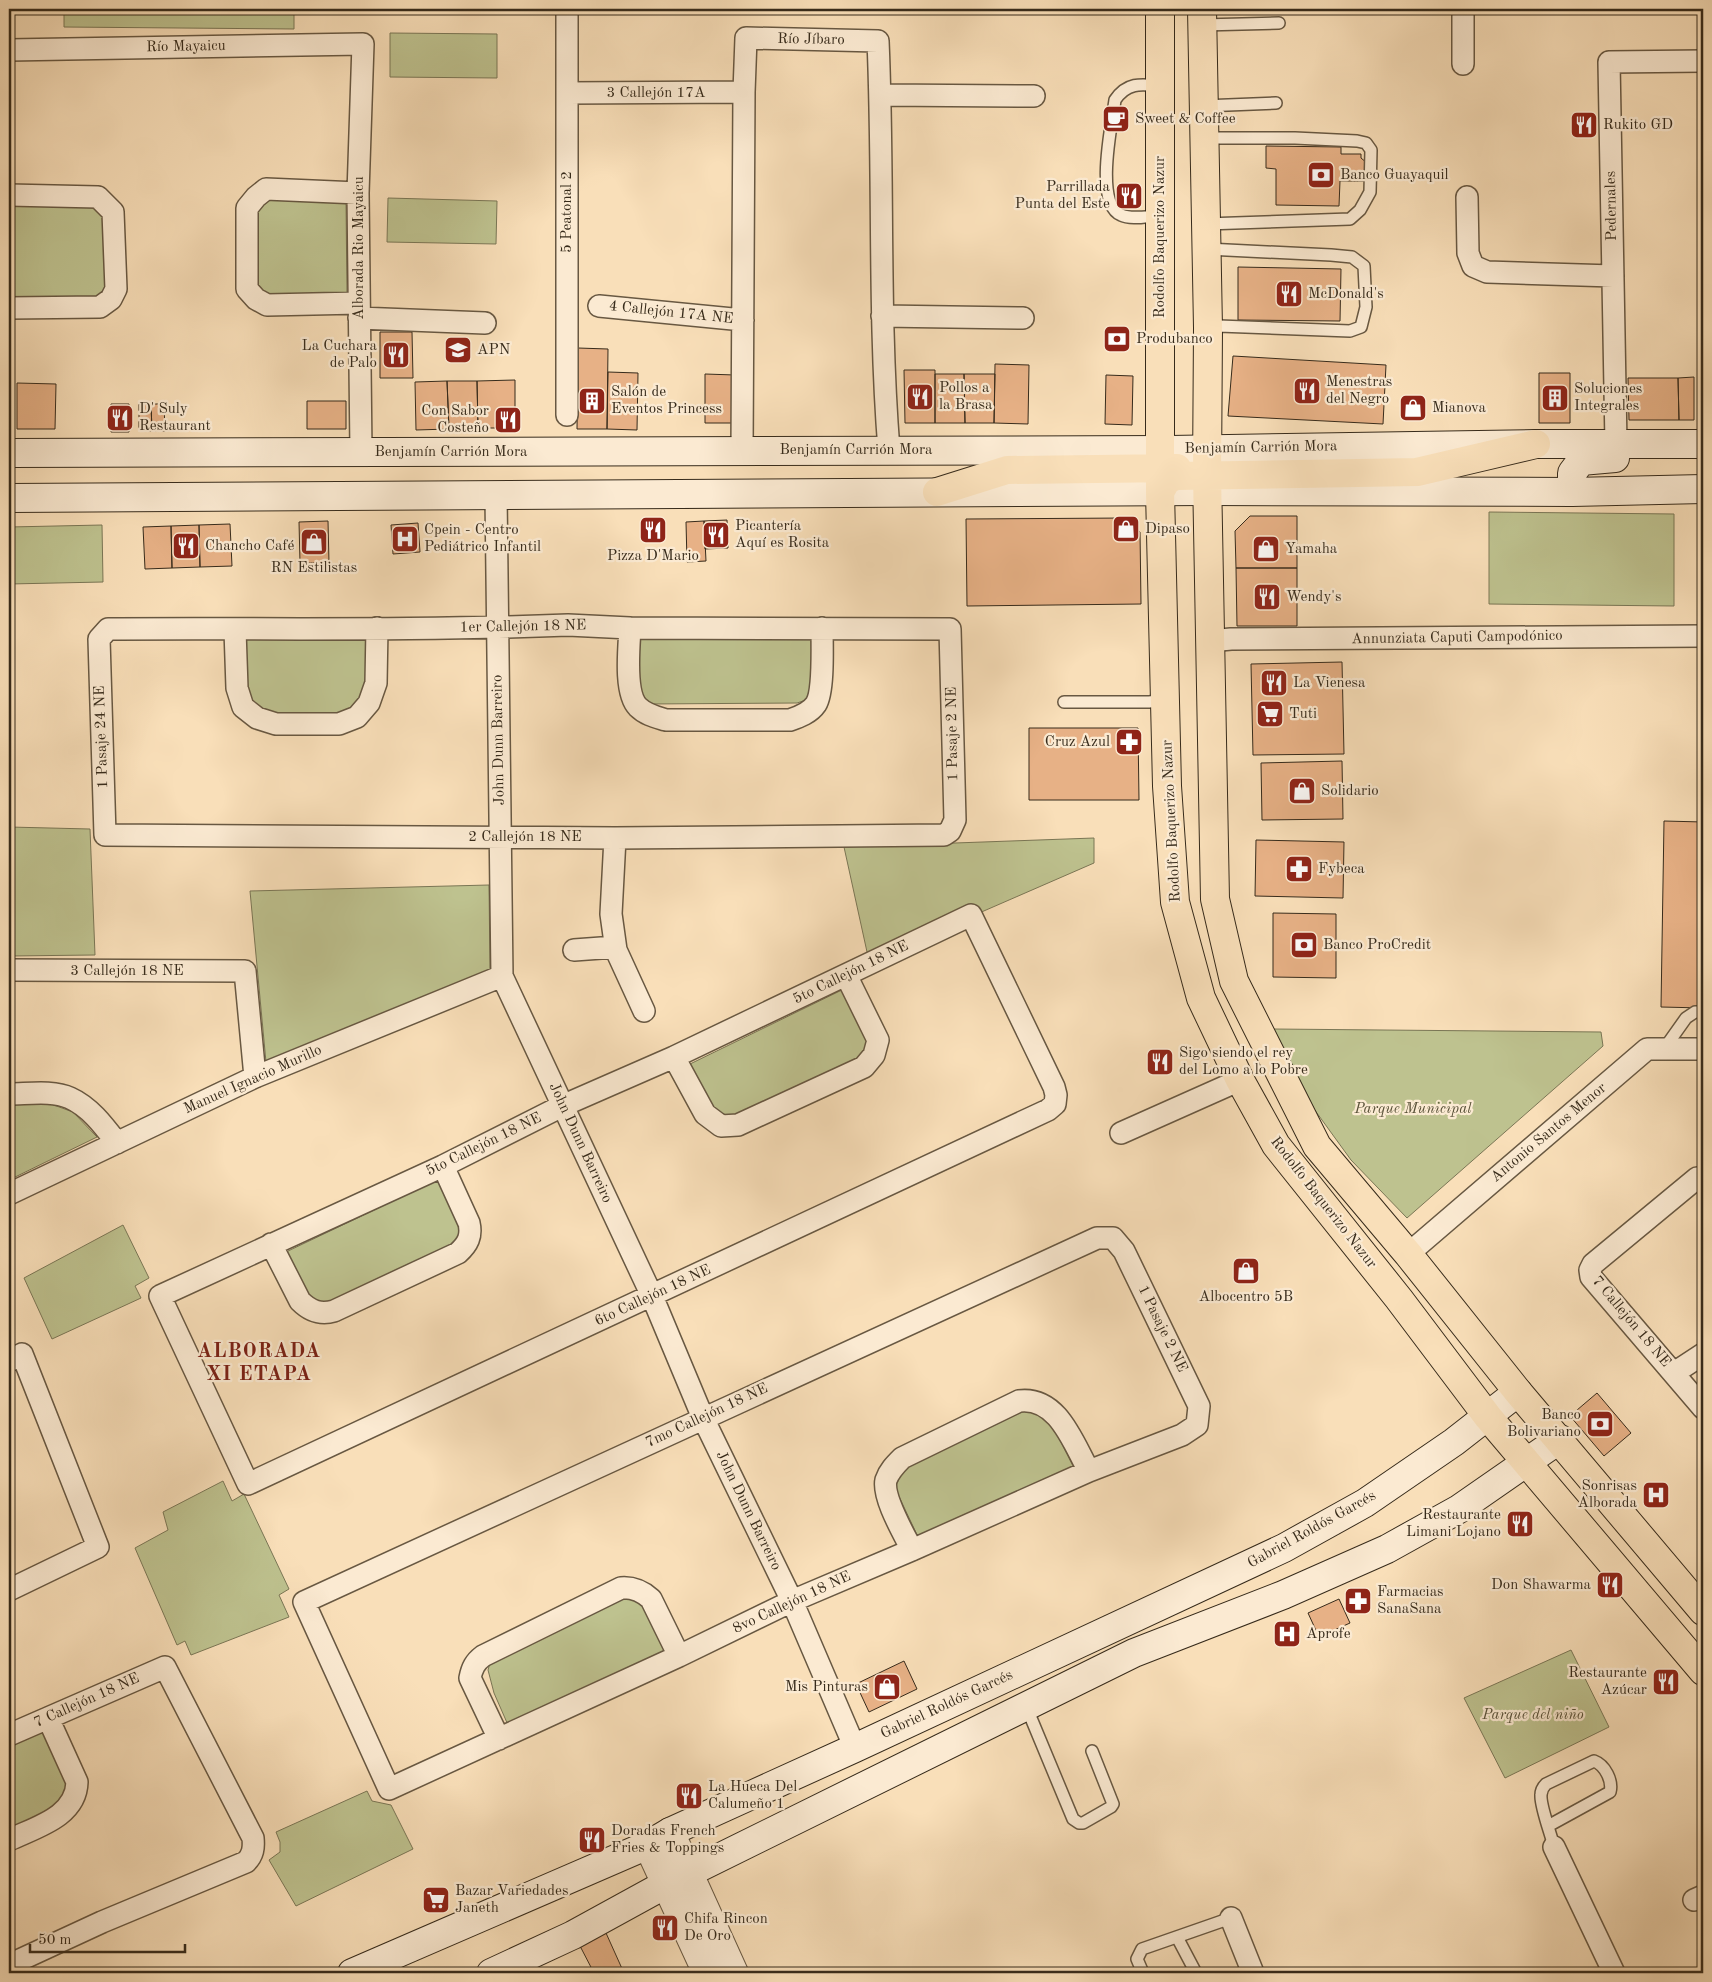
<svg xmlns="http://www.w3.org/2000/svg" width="1712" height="1982" viewBox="0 0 1712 1982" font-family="'Old Standard TT',serif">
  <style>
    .green { fill: #bec28f; stroke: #7a7655 }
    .building { fill: #e7b186; stroke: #372b1b }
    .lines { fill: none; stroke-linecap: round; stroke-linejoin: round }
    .service-casing { stroke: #685842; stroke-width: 14 }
    .minor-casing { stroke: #685842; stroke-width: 24 }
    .tertiary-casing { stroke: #685842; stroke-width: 30 }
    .secondary-casing { stroke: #372b1b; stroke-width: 30 }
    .primary-casing { stroke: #372b1b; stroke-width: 30 }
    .service { stroke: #fbead2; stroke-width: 11 }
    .minor { stroke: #fbead2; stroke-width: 21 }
    .tertiary { stroke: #fbead2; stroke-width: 28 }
    .secondary { stroke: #fbead2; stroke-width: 28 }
    .primary { stroke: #f9dfb9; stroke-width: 28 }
    .labels { text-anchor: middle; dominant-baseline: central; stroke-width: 4.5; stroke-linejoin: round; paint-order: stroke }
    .street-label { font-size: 15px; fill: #372b1b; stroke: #fbead2 }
    .poi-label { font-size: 15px; fill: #372b1b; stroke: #fbead2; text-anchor: start }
    .park-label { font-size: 15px; font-style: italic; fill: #595138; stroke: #fbead2 }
    .district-label { font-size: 20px; font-weight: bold; letter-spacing: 1px; fill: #7a1f14; stroke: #fbead2 }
  </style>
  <rect width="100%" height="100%" fill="#f9dfb9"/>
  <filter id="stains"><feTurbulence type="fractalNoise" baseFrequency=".004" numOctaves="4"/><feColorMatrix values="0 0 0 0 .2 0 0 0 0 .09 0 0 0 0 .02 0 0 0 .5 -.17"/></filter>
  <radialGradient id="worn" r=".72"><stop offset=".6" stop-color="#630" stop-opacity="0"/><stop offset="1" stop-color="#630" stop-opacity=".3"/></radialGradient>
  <!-- green -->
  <path class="green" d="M64,9H294V29L64,27Z
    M390,33L497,34V78L390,77Z
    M270,197L346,201L347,297L271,299L253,285V212Z
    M388,198L497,201L496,244L387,242Z
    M14,205L92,206L104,218L107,287L94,300L14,299Z
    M1489,512L1674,514V606L1489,604Z
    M102,525L103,582L9,584V527Z
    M372,633L371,685L346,716L273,714L260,711L246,697L241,636Z
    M635,633L817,635L809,699L797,703L648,704C633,682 636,659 635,633Z
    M9,827L90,829L95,955L9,956Z
    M1094,838V863L869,961L844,847Z
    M489,885L490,970L266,1062L250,891Z
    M846,988L869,1035L868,1047L861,1058L729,1118L707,1106L688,1065Z
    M1273,1029L1601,1032L1603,1046L1407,1218L1351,1160L1314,1109Z
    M9,1104H51L73,1112L97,1137L9,1180Z
    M441,1178L462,1237L455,1243L331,1301L320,1302L308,1295L286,1252Z
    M123,1225L149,1278L135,1286L141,1298L52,1339L24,1278Z
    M1026,1410L1039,1414L1051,1422L1074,1468L919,1539L895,1488L903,1469Z
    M223,1481L232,1501L244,1494L289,1589L279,1595L289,1617L191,1655L185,1641L177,1645L135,1548L168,1530L163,1512Z
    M621,1593L647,1607L665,1651L508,1725L494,1693L488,1670L492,1656Z
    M1571,1650L1609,1727L1505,1778L1464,1698Z
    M43,1729C52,1748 82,1793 57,1809C43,1819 24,1825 9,1833V1744Z
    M367,1791L372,1801L391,1805L413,1849L296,1906L269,1860L280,1852V1842L276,1832Z"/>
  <!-- building -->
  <path class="building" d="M1266,146L1341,147V154H1361V158L1367,163L1366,181H1340L1339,206L1276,205V169L1266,168Z
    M1238,267L1341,269L1340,321L1238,320Z
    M380,332H412L413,378H380Z
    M578,348L608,349L607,429H577Z
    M1233,356L1386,365L1383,424L1228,416Z
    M995,364L1029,365L1028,424L994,423Z
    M904,370H935V423H905Z
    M608,372L638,373L637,430L607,429Z
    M1539,373H1570V423H1539Z
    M705,374L735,375L734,423H705Z
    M935,374H964L965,423H935Z
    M964,374H995L994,423H965Z
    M1106,375L1133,376L1132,425L1105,424Z
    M1694,377V420H1679L1678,378Z
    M1628,378H1678L1679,420H1629Z
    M515,380V428H478L477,381Z
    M447,381H477L478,428L449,429Z
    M447,381L449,429L416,430L415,382Z
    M17,383L56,384L55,429H17Z
    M1404,396H1422V420L1404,419Z
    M307,401H346V429H307Z
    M111,404H129V432H111Z
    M139,404H151L152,431H139Z
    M151,404H164L165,431H152Z
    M1250,516H1297V568H1236L1235,531Z
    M1126,518L1140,532L1141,604L967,606L966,519Z
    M727,520L728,548L705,549L704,521Z
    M328,521L329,563H300L299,522Z
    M704,521L706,561L687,562L686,522Z
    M418,523L420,552L393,554L391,525Z
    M230,524L232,566L200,567L199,525Z
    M199,525L200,567L172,568L171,526Z
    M171,526L172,568L145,569L143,527Z
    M1236,568H1297V626H1237Z
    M1342,662L1344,754L1253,755L1251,664Z
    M1029,728H1138L1139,800H1029Z
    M1342,761L1343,819L1262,820L1261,763Z
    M1664,821L1703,822V1008L1661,1007Z
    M1256,840L1344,842L1343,898L1255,896Z
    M1273,913L1336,914V978L1273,977Z
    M1597,1393L1631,1433L1604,1456L1570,1416Z
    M1339,1599L1350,1623L1319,1637L1308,1613Z
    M904,1661L917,1689L869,1712L856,1684Z
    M606,1933L624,1973H594L580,1946Z"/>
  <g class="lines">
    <!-- service casing -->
    <g class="service-casing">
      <path id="service" d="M1202,25L1279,23
        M1203,106L1276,103
        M1204,138H1295L1357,141L1366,143L1371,150L1370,192L1360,210L1350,219L1206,224
        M1160,216C1149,216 1131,220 1121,215C1094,204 1112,123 1115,100C1127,82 1141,84 1160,86
        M1207,249L1331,255L1352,257L1364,266L1366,307L1361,327L1350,331L1219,326L1208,328
        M1064,702H1149L1166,700
        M1664,1049L1686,1018L1695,1012H1703
        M1026,1706L1073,1819L1079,1823H1083L1111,1807L1113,1804L1092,1751
        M1548,1826L1610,1792C1613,1781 1605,1765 1594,1761L1546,1784C1543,1787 1541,1790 1541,1795C1540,1806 1551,1834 1554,1847
        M1177,1937L1196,1973
        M1143,1973L1137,1959L1142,1949L1231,1918"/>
    </g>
    <!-- minor casing -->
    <g class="minor-casing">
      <path id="minor" d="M567,9V415
        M1463,9V64
        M9,50L363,44L358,193L361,452
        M567,93L744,92
        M881,95L1034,96
        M358,193L266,189L256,197L247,208V289L256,299L267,305L359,303
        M9,195L98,197L113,212L116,289L111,299L100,307L9,308
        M1467,197L1468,253L1473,266L1487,272L1613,276
        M599,306L743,320
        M882,316L1023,318
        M359,318L485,323
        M1616,444L1609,62L1703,61
        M742,451L744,92L746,38L878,41C884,177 878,314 889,450
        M496,495L502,976L652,1296L703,1418L792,1601L855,1748
        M568,625L630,628L950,629L955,820L950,831L944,835L615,838L105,835L99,639L108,629C261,628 415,631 568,625Z
        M630,628C629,648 624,693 638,707C646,715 656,717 666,720H790C799,717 810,713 816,704C824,691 822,645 822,628
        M235,630L237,688L243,707L257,718L276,724H339L357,717L369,703L376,683L377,628
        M1210,641L1231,639L1703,636
        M615,838L611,914L616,950L644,1011
        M971,915L1054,1087L1056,1095L1055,1104L1048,1110L248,1484L160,1296L443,1166L562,1106L674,1057Z
        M574,950L615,947
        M9,970L245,971L255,1077
        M674,1057L705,1114L721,1126L738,1125L864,1067L874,1055L878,1040L846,975
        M9,1094C28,1094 53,1090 70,1098C90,1107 104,1126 117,1143
        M1121,1133L1240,1080
        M1703,1178H1697L1593,1264L1590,1270L1591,1277L1703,1408
        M9,1194L255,1077L502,976
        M1097,1238H1113L1124,1251L1199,1406L1197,1425L1182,1435L1089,1471L912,1550L792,1601L679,1656L389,1789L304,1602Z
        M271,1244L300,1301C310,1311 320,1315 334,1311L458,1253C468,1244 472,1236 469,1223L443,1166
        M1408,1254L1647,1049H1703
        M9,1361L22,1354L98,1547L9,1590
        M1674,1373L1703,1354
        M912,1550C904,1534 882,1497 886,1480C889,1471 895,1465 902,1458L1019,1401C1058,1396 1073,1443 1089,1471
        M9,1735L165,1667L253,1838C254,1848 253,1855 246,1862L102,1922L9,1965
        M499,1739L470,1678C472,1668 475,1662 483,1656L621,1588C633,1587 642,1591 651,1599L679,1656
        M9,1840C36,1827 76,1817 77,1782L48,1718
        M1554,1847L1614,1973
        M1694,1900L1703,1896
        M1231,1918L1253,1973"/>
    </g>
    <!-- tertiary casing -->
    <g class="tertiary-casing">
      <path id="tertiary" d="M670,1832L734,1973
        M648,1845L707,1973"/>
    </g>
    <!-- secondary casing -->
    <g class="secondary-casing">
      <path id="secondary" d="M9,453L1170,450L1536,444H1703
        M1572,492V473L1581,461L1615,458
        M9,498L1207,491L1572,492L1703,489
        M352,1973L648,1845L670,1832L855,1748L1284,1548L1365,1503L1454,1442L1518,1392
        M491,1973L573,1935L666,1884L1134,1653L1283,1595L1387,1549L1459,1509L1560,1439"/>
    </g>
    <!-- primary casing -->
    <g class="primary-casing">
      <path id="primary" d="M1160,9V492L1167,786L1175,902L1201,998L1240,1080L1276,1145L1399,1299L1488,1417L1703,1671
        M1202,9L1208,328L1207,475L1215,899L1234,981L1317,1146L1408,1254L1518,1392L1703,1611
        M937,492L1007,470L1177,468
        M1160,492L1167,480L1176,476L1417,472L1536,444"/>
    </g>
    <!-- service -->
    <use href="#service" class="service"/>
    <!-- minor -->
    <use href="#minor" class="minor"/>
    <!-- tertiary -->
    <use href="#tertiary" class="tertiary"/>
    <!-- secondary -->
    <use href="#secondary" class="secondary"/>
    <!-- primary -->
    <use href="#primary" class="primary"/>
  </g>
  <!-- icons -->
  <defs>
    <g id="cafe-square" transform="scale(1.4375)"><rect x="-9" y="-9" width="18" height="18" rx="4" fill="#8f2418" stroke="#fbead2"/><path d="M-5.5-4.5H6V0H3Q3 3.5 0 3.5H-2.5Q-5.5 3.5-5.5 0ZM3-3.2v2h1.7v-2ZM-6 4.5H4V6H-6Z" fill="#fff"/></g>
    <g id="restaurant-square" transform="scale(1.4375)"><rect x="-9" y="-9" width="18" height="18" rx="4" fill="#8f2418" stroke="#fbead2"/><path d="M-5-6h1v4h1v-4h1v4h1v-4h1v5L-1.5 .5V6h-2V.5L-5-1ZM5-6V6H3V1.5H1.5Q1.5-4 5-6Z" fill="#fff"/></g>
    <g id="bank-square" transform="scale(1.4375)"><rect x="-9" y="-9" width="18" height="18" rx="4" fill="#8f2418" stroke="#fbead2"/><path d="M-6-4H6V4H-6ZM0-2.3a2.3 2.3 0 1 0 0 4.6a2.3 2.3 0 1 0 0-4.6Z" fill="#fff"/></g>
    <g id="school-square" transform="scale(1.4375)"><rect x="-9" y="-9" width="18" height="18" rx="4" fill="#8f2418" stroke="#fbead2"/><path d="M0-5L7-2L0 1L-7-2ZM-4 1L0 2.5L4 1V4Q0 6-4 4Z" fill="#fff"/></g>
    <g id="building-square" transform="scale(1.4375)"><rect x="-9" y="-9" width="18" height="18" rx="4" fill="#8f2418" stroke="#fbead2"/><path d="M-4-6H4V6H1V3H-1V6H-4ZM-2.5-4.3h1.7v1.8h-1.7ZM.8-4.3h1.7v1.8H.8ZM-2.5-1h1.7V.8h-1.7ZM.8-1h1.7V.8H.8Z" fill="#fff"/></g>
    <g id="shop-square" transform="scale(1.4375)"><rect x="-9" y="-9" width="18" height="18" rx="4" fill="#8f2418" stroke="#fbead2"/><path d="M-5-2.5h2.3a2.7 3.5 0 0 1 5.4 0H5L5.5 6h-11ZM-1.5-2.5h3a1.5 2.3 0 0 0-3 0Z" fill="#fff"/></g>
    <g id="hospital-square" transform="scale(1.4375)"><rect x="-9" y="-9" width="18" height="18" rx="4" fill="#8f2418" stroke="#fbead2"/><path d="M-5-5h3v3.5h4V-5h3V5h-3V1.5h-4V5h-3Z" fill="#fff"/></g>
    <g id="supermarket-square" transform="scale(1.4375)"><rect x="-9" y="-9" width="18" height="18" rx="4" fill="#8f2418" stroke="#fbead2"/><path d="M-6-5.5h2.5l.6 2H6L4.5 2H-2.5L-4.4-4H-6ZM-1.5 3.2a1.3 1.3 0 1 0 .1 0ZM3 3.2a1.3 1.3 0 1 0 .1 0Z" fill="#fff"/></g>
    <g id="pharmacy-square" transform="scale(1.4375)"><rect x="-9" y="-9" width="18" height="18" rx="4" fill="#8f2418" stroke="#fbead2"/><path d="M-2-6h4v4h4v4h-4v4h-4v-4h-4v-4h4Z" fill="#fff"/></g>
  </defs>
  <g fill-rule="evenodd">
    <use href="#cafe-square" x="1116" y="119"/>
    <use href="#restaurant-square" x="1584" y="125"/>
    <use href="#bank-square" x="1321" y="175"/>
    <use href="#restaurant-square" x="1129" y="196"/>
    <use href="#restaurant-square" x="1289" y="294"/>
    <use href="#bank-square" x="1117" y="339"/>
    <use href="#school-square" x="458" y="350"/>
    <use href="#restaurant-square" x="396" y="355"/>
    <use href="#restaurant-square" x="1307" y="391"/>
    <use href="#restaurant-square" x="920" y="397"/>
    <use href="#building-square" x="1555" y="398"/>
    <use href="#building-square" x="592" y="401"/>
    <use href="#shop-square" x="1413" y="408"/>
    <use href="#restaurant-square" x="120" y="418"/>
    <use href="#restaurant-square" x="508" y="420"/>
    <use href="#shop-square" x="1126" y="529"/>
    <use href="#restaurant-square" x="653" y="530"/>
    <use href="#restaurant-square" x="716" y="535"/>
    <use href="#hospital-square" x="405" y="539"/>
    <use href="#shop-square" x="314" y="542"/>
    <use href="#restaurant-square" x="186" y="546"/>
    <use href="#shop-square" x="1266" y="549"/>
    <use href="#restaurant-square" x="1267" y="597"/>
    <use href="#restaurant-square" x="1274" y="683"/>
    <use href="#supermarket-square" x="1270" y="714"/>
    <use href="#pharmacy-square" x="1129" y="742"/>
    <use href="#shop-square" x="1302" y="791"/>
    <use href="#pharmacy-square" x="1299" y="869"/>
    <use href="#bank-square" x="1304" y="945"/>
    <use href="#restaurant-square" x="1160" y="1062"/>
    <use href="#shop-square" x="1246" y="1271"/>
    <use href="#bank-square" x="1600" y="1424"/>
    <use href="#hospital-square" x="1656" y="1495"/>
    <use href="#restaurant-square" x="1520" y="1524"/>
    <use href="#restaurant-square" x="1610" y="1585"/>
    <use href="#pharmacy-square" x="1358" y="1601"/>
    <use href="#hospital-square" x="1287" y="1634"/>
    <use href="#restaurant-square" x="1666" y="1682"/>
    <use href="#shop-square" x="887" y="1687"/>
    <use href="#restaurant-square" x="689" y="1796"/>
    <use href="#restaurant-square" x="592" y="1840"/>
    <use href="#supermarket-square" x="436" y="1900"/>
    <use href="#restaurant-square" x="665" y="1928"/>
  </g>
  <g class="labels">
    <!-- street labels -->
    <g class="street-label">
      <text transform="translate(811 40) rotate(1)">Río Jíbaro</text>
      <text transform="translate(186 47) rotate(-1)">Río Mayaicu</text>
      <text x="656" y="93">3 Callejón 17A</text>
      <text transform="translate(1612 206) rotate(-91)">Pedernales</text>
      <text transform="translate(567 212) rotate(-90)">5 Peatonal 2</text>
      <text transform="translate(1160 237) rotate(-90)">Rodolfo Baquerizo Nazur</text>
      <text transform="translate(359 248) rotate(-90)">Alborada Rio Mayaicu</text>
      <text transform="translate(671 313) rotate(6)">4 Callejón 17A NE</text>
      <text transform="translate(1261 448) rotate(-1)">Benjamín Carrión Mora</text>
      <text x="856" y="450">Benjamín Carrión Mora</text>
      <text x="451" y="452">Benjamín Carrión Mora</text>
      <text transform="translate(523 627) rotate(-1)">1er Callejón 18 NE</text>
      <text transform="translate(1457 638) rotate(-1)">Annunziata Caputi Campodónico</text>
      <text transform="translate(953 734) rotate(-91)">1 Pasaje 2 NE</text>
      <text transform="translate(102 737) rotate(-92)">1 Pasaje 24 NE</text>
      <text transform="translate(499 740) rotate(-91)">John Dunn Barreiro</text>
      <text transform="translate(1172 821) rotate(-93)">Rodolfo Baquerizo Nazur</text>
      <text x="525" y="837">2 Callejón 18 NE</text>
      <text x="127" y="971">3 Callejón 18 NE</text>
      <text transform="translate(851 973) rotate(-26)">5to Callejón 18 NE</text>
      <text transform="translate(253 1080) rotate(-24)">Manuel Ignacio Murillo</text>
      <text transform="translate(1549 1133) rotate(-40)">Antonio Santos Menor</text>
      <text transform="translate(580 1143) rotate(65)">John Dunn Barreiro</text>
      <text transform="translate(484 1145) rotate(-26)">5to Callejón 18 NE</text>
      <text transform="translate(1323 1203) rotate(52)">Rodolfo Baquerizo Nazur</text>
      <text transform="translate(653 1296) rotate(-25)">6to Callejón 18 NE</text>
      <text transform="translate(1631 1322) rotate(50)">7 Callejón 18 NE</text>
      <text transform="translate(1162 1329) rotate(64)">1 Pasaje 2 NE</text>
      <text transform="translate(707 1416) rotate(-25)">7mo Callejón 18 NE</text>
      <text transform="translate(748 1511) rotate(64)">John Dunn Barreiro</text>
      <text transform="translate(1312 1530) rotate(-29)">Gabriel Roldós Garcés</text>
      <text transform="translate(792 1603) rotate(-25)">8vo Callejón 18 NE</text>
      <text transform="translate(87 1701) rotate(-24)">7 Callejón 18 NE</text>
      <text transform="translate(947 1705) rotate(-25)">Gabriel Roldós Garcés</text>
    </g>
    <!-- poi labels -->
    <g class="poi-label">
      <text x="1135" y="119">Sweet &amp; Coffee</text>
      <text x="1603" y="125">Rukito GD</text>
      <text x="1340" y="175">Banco Guayaquil</text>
      <text x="1110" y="187" text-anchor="end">Parrillada<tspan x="1110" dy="17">Punta del Este</tspan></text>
      <text x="1308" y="294">McDonald's</text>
      <text x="1136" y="339">Produbanco</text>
      <text x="377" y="346" text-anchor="end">La Cuchara<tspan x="377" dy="17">de Palo</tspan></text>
      <text x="477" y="350">APN</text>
      <text x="1326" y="382">Menestras<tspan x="1326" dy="17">del Negro</tspan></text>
      <text x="939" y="388">Pollos a<tspan x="939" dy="17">la Brasa</tspan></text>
      <text x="1574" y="389">Soluciones<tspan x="1574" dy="17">Integrales</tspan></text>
      <text x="611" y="392">Salón de<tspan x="611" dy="17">Eventos Princess</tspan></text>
      <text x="1432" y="408">Mianova</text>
      <text x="139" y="409">D' Suly<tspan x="139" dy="17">Restaurant</tspan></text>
      <text x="489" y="411" text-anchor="end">Con Sabor<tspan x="489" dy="17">Costeño</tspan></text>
      <text x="735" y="526">Picantería<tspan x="735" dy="17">Aquí es Rosita</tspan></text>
      <text x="1145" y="529">Dipaso</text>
      <text x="424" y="530">Cpein - Centro<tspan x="424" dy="17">Pediátrico Infantil</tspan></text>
      <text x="205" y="546">Chancho Café</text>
      <text x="1285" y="549">Yamaha</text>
      <text x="653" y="556" text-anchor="middle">Pizza D'Mario</text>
      <text x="314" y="568" text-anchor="middle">RN Estilistas</text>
      <text x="1286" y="597">Wendy's</text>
      <text x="1293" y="683">La Vienesa</text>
      <text x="1289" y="714">Tuti</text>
      <text x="1110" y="742" text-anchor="end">Cruz Azul</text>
      <text x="1321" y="791">Solidario</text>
      <text x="1318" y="869">Fybeca</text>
      <text x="1323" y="945">Banco ProCredit</text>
      <text x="1179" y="1053">Sigo siendo el rey<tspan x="1179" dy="17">del Lomo a lo Pobre</tspan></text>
      <text x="1246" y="1297" text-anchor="middle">Albocentro 5B</text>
      <text x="1581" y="1415" text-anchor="end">Banco<tspan x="1581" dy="17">Bolivariano</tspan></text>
      <text x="1637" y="1486" text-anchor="end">Sonrisas<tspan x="1637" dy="17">Alborada</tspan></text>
      <text x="1501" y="1515" text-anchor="end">Restaurante<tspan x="1501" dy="17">Limani Lojano</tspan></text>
      <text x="1591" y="1585" text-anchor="end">Don Shawarma</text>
      <text x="1377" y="1592">Farmacias<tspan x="1377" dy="17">SanaSana</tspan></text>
      <text x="1306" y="1634">Aprofe</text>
      <text x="1647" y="1673" text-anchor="end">Restaurante<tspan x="1647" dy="17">Azúcar</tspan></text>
      <text x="868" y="1687" text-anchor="end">Mis Pinturas</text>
      <text x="708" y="1787">La Hueca Del<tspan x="708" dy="17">Calumeño 1</tspan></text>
      <text x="611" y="1831">Doradas French<tspan x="611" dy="17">Fries &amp; Toppings</tspan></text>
      <text x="455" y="1891">Bazar Variedades<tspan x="455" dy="17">Janeth</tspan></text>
      <text x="684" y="1919">Chifa Rincon<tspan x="684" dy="17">De Oro</tspan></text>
    </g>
    <!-- park labels -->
    <g class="park-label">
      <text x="1413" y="1109">Parque Municipal</text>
      <text x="1533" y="1715">Parque del niño</text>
    </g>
    <!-- district labels -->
    <g class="district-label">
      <text x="259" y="1352">ALBORADA<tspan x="259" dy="23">XI ETAPA</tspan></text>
    </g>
  </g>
  <!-- margin -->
  <rect width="1712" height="1982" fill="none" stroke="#f9dfb9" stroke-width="30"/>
  <rect x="10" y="10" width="1692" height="1962" fill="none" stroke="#372b1b" stroke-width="2.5"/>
  <rect x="15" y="15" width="1682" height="1952" fill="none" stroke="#372b1b"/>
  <!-- scale -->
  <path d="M30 1944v8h155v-8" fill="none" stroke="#372b1b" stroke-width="2.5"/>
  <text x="38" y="1944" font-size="15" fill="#372b1b" stroke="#fbead2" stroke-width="4" paint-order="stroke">50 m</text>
  <rect width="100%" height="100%" filter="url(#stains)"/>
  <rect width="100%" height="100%" fill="url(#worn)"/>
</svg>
